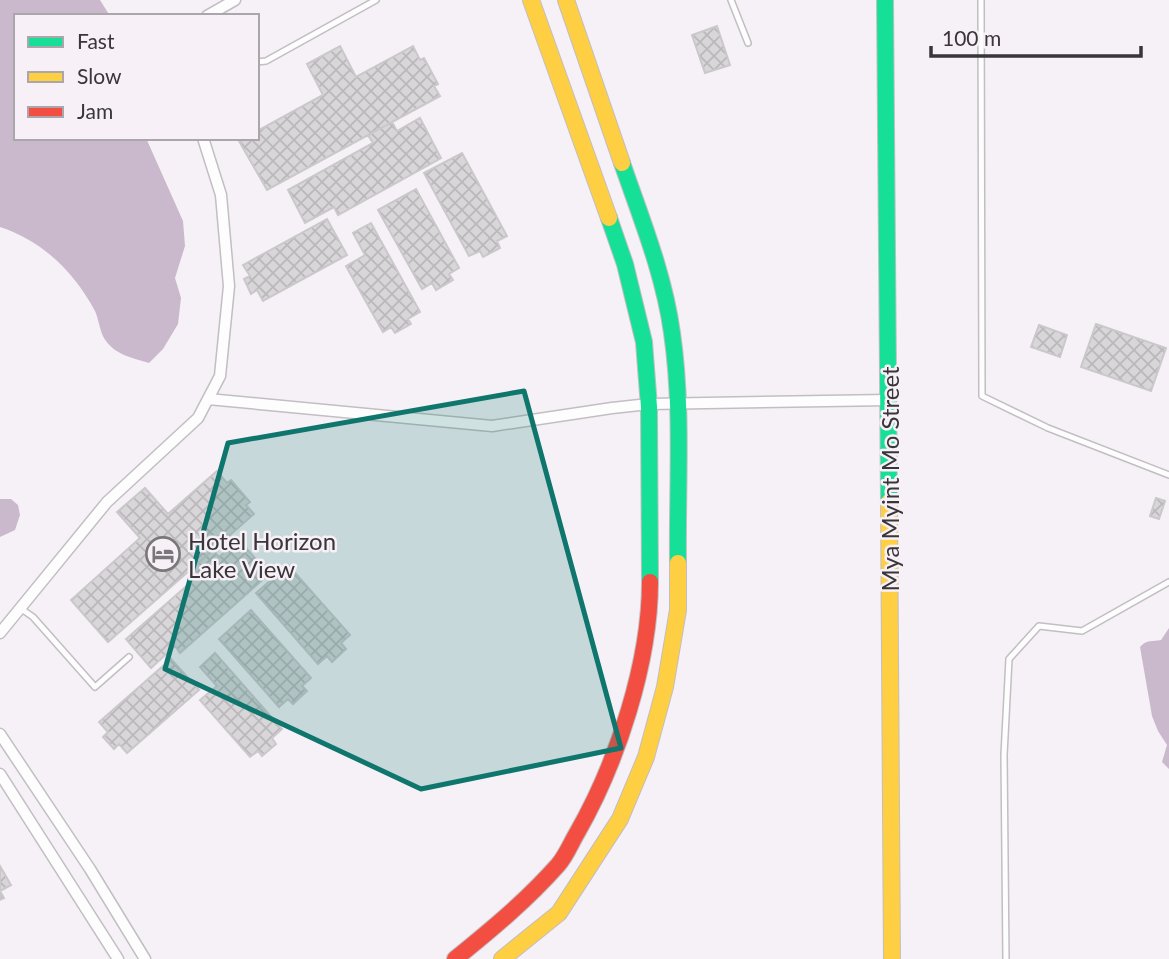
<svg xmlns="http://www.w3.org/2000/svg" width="1169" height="959" viewBox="0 0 1169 959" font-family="Lato,sans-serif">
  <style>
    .water { fill: #cab9cc }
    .building { fill: url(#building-cross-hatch); stroke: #cbc8cc; stroke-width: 2 }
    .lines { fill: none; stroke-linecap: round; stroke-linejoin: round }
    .lane-casing { stroke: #c2bec2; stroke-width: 8 }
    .street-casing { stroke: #c2bec2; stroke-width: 13 }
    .fast-casing { stroke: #c2bec2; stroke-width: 18 }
    .slow-casing { stroke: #c2bec2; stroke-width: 18 }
    .jam-casing { stroke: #c2bec2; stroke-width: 18 }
    .lane { stroke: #fefdfe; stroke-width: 5 }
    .street { stroke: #fefdfe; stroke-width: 10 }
    .fast { stroke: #16e098; stroke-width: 16 }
    .slow { stroke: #ffcf43; stroke-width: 16 }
    .jam { stroke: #f24e42; stroke-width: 16 }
    .marked { fill: #0f766e; fill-opacity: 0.2; stroke: #0f766e; stroke-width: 5; stroke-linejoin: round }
    .labels { text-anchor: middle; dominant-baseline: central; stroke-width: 5; stroke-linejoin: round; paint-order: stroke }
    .street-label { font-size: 24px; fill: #383638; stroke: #f7f0f7 }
    .poi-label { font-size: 24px; fill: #383638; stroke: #f7f0f7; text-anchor: start }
  </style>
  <defs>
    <pattern id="building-cross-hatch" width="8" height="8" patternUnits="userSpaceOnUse" patternTransform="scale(1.75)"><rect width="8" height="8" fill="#d9d6d9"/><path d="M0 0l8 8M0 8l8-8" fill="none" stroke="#bbb8bb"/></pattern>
  </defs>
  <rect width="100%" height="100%" fill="#f6f1f6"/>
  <!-- water -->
  <path class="water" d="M0,0H100L110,16H16V138H146L183,221L185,246L175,278L181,298L178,324L163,349L149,363C133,358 116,355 106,341C100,334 99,320 95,311C74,272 43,241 0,227Z
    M0,499H11L18,505L20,515L15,530L0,537Z
    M1169,628V769L1162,762L1167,745L1158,731L1152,716L1140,647C1147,639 1152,642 1161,640Z"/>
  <!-- building -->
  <path class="building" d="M717,26L730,65L705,73L692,35Z
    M340,46L356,77L413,46L420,60L424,58L438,84L434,86L440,96L267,190L239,141L257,138V131L323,95L307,64Z
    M420,118L441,158L338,215L334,207L305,223L288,190L373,143L368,135L392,122L397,131Z
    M462,153L507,236L497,241L500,248L483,257L480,251L469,256L424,173Z
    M416,189L459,268L449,274L453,280L436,290L432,283L422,289L378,210Z
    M327,219L347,255L263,301L257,290L251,294L244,279L250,276L243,265Z
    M371,223L420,312L408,319L411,324L395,333L391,327L383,332L346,266L365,255L353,233Z
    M1096,324L1166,348L1151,391L1081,367Z
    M1039,325L1067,335L1060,357L1031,347Z
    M217,471L227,483L231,480L250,502L246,505L254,514L108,642L71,600L140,538L117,512L145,488L168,514Z
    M1156,498L1165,501L1159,519L1150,516Z
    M239,540L269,574L180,653L175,646L151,668L126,639L199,575L193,568L213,550L219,557Z
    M288,565L350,635L341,643L346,649L332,662L327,656L318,664L256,593Z
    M251,610L311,678L302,686L307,691L293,704L288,699L279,707L219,639Z
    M215,653L282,729L272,738L276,744L262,756L258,751L250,757L200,700L217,686L200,667Z
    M171,659L199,690L127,753L119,744L114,749L103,737L108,732L99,722Z
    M0,866L11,885L0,891L4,898L0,900Z"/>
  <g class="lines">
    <!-- lane casing -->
    <g class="lane-casing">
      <path id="lane" d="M731,0L748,43
        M981,0L982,396L1048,428L1169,475
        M257,62L266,61L376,0
        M20,608L33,617L95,687L129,657
        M1006,959L1004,755L1009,659L1039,626L1082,631L1169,582"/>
    </g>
    <!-- street casing -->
    <g class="street-casing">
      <path id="street" d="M207,16L235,0
        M208,399L492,426L612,408L649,404L889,400
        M0,633L107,502L198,418L220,376L229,286L221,195L203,138
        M0,734L90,869L145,959
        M0,774L118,959"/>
    </g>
    <!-- fast casing -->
    <g class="fast-casing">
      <path id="fast" d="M885,0L889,502
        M622,163C641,218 664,274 672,333C683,408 677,487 678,563
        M609,218L625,264L644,342L649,407L650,582"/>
    </g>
    <!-- slow casing -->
    <g class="slow-casing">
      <path id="slow" d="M531,0L609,218
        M566,0L622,163
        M889,502L892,959
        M502,959L559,913L620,819L646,757L665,687L678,610V563"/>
    </g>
    <!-- jam casing -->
    <g class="jam-casing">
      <path id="jam" d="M455,959C491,930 527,900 558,865C566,856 571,843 577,833C617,763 650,663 650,582"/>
    </g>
    <!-- lane -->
    <use href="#lane" class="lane"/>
    <!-- street -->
    <use href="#street" class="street"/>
    <!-- fast -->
    <use href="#fast" class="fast"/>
    <!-- slow -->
    <use href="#slow" class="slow"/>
    <!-- jam -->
    <use href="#jam" class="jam"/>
  </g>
  <!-- marked area -->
  <path class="marked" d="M524,391L621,748L421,789L165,669L228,443Z"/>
  <!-- icons -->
  <defs>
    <g id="hotel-ring" transform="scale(1.75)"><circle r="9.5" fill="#f7f0f7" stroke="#7a777a" stroke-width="1.5"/><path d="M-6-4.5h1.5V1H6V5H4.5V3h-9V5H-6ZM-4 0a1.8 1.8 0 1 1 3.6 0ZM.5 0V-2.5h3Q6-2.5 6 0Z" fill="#7a777a"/></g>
  </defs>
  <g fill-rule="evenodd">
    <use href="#hotel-ring" x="163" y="554"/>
  </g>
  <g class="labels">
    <!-- street labels -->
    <g class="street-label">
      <text transform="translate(889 479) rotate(-90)">Mya Myint Mo Street</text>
    </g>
    <!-- poi labels -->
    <g class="poi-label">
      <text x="188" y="540">Hotel Horizon<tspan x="188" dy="28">Lake View</tspan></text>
    </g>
  </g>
  <!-- legend -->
  <rect x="14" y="14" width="245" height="126" fill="#f7f0f7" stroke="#aba6ab" stroke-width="2"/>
  <rect x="28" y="37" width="35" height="10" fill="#16e098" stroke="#aba6ab" stroke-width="2"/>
  <text x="77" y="49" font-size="21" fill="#383638">Fast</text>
  <rect x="28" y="72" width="35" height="10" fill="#ffcf43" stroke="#aba6ab" stroke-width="2"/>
  <text x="77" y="84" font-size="21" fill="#383638">Slow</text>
  <rect x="28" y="107" width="35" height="10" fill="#f24e42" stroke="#aba6ab" stroke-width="2"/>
  <text x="77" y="119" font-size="21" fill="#383638">Jam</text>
  <!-- scale -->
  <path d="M931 46v10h210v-10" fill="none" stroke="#383638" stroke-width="3.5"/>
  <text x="942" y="46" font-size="21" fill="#383638" stroke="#f7f0f7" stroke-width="5" paint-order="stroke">100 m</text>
</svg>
